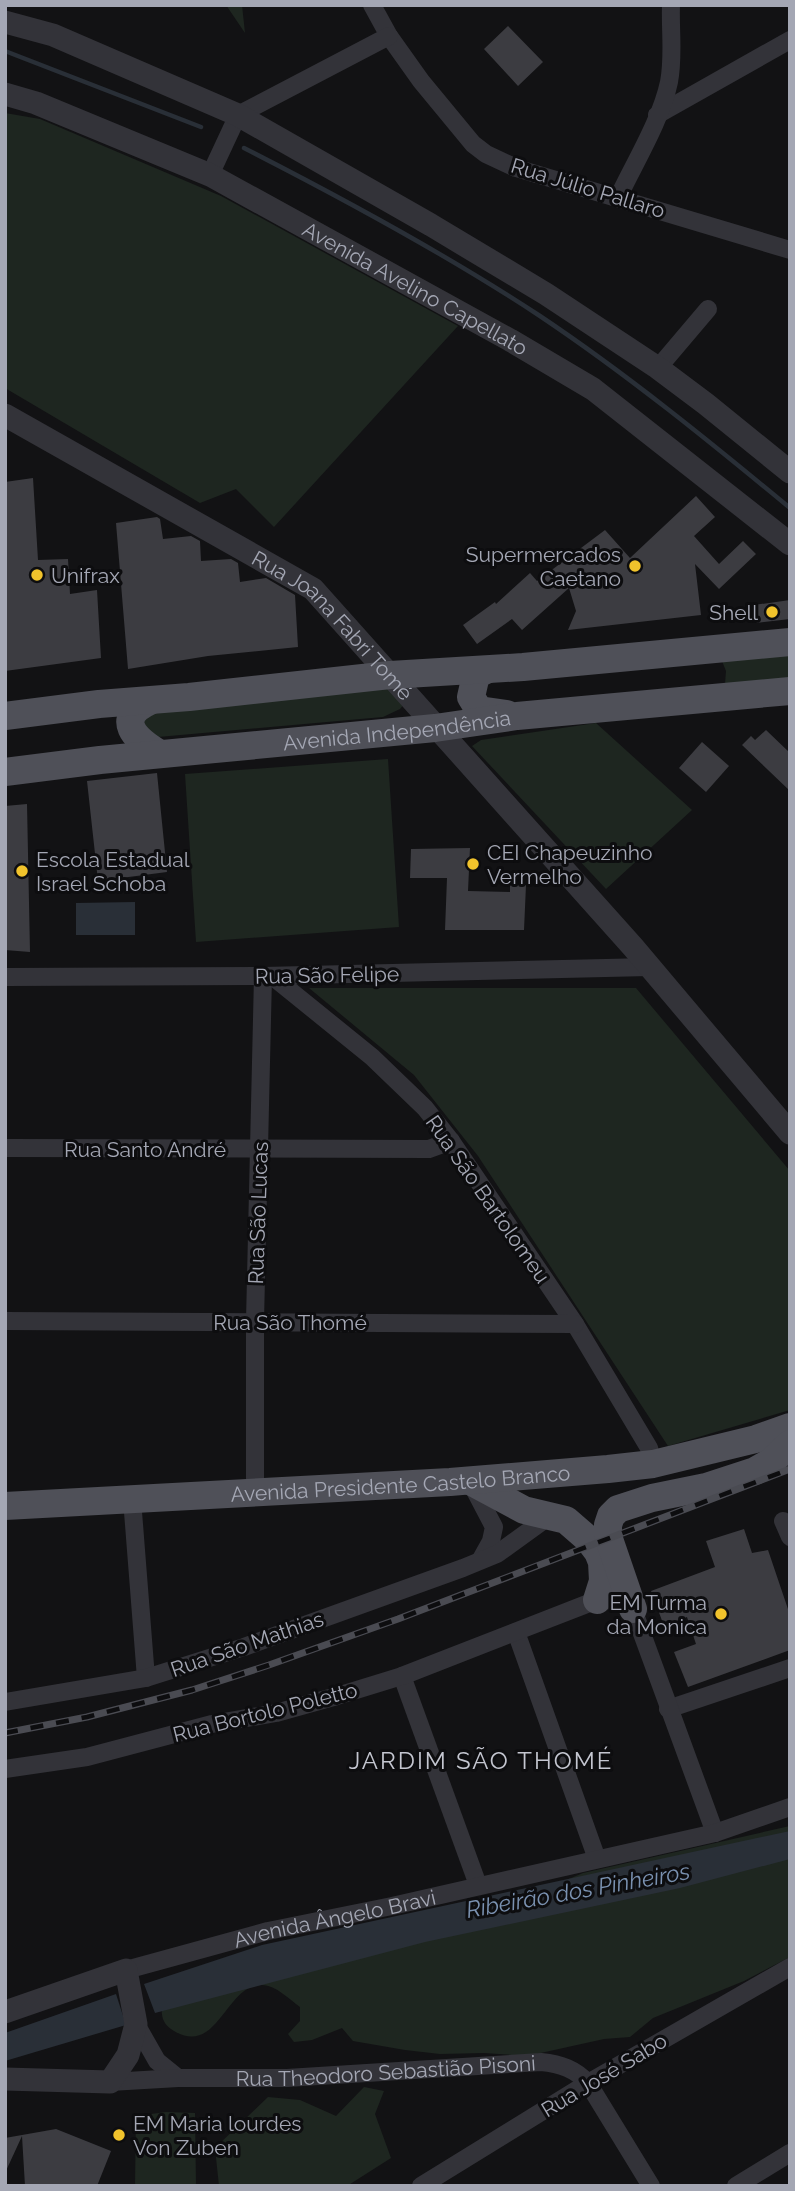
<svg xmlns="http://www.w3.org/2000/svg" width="795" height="2191" viewBox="0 0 795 2191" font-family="Raleway,sans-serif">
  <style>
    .green { fill: #1e2620 }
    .water { fill: #292f37 }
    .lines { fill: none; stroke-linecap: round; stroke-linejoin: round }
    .stream { stroke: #292f37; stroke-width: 4.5 }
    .building { fill: #3c3c41 }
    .minor { stroke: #333339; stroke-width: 18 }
    .tertiary { stroke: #333339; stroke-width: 23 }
    .primary { stroke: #4f5058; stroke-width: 28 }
    .rail-casing { stroke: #4a4b52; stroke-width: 7 }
    .rail { stroke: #0d0d0f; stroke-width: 4.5; stroke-dasharray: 13; stroke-linecap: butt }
    .poi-dot { fill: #f1c32c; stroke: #0d0d0f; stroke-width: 2.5 }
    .labels { text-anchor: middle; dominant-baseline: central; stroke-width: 6; stroke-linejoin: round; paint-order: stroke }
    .street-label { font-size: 21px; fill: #a4a7b4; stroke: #0d0d0f }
    .poi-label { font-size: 21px; fill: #a4a7b4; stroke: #0d0d0f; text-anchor: start }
    .water-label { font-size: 23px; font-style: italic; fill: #7a91b0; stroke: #0d0d0f }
    .quarter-label { font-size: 24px; letter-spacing: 2px; fill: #c4c6d0; stroke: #0d0d0f }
  </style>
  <rect width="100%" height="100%" fill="#121214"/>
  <!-- green -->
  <path class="green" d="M226,5H242L245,33Z
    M5,113L40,119L221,196L458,326L274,527L236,489L200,503L5,388Z
    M790,648V684H725L726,671L720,656Z
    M390,683L405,703L400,709L383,717L147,738L138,719L148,705Z
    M596,723L692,810L606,889L472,746L481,740Z
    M388,759L399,927L196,942L185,774Z
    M309,988H636L790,1171V1410L668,1446L478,1156L414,1075Z
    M790,1826V1957L744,1981L653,2018L630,2037L604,2039L527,2056L484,2053L440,2054L405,2050L353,2041L342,2028L312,2040L294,2042L288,2034L300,2021V2007C290,2000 276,1985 262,1985C226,1983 218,2057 174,2031C162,2024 161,2016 162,2003L546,1894L564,1881L583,1873Z
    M364,2087L384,2091L375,2114L391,2158L347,2186H219L215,2148L268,2097L300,2100L336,2116Z
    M166,2112L195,2113L196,2186H135L136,2116Z"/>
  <!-- water -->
  <path class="water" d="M135,902V935H76V903Z
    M790,1831V1859L680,1888L425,1942L155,2013L144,1984L262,1945Z
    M116,1994L126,2025L5,2061V2033Z"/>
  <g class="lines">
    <!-- stream -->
    <path class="stream" d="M5,51L201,127
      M244,148C344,199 446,254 540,316C628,375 709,441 790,508"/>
  </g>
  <!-- building -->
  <path class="building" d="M508,26L543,62L518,86L484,49Z
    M33,478L38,560L68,559L70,594L97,590L101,658L5,671V482Z
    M696,496L715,517L694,536L719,564L743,541L756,554L719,589L695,564L701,615L568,630L576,611L569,588L522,630L512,619L477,644L463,625L495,602L496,604L530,573L537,581L605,530L630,558Z
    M157,517L160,519L163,539L191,536L200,541L201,561L231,559L238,563L240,582L266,578L295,595L298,647L208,656L128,669L116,523Z
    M790,600V619L756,623L754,605Z
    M766,730L790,753V791L742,745L751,736L755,740Z
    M702,742L729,766L706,792L679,768Z
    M157,773L167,872L98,881L87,781Z
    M27,804L30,952L5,950V806Z
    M470,848L468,891L510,892V885H526L524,930H445L447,878H410L411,849Z
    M744,1529L752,1553L768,1550L790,1615V1650L688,1687L674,1652L696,1644L687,1617L664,1626L651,1591L715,1567L706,1541Z
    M56,2129L111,2151L97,2186H25L22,2136L5,2173V2138Z"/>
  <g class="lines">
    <!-- minor -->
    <g class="minor">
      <path d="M372,5L389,36L421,81L473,144L486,154L516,168L790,250"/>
      <path d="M657,115L790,40"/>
      <path d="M210,175L238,115L389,36"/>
      <path d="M618,198C635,162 661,120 669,82C674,56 670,31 671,5"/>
      <path d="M658,368L708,309"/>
      <path d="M272,976L372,1057L425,1108L451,1141L575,1324L649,1448L653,1464"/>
      <path d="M5,977L263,976L649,967"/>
      <path d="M5,1148L429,1149L451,1141"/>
      <path d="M5,1321L575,1324"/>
      <path d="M471,1483L494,1527L491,1541L481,1559"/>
      <path d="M255,1492V1321L263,976"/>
      <path d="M132,1499L146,1678"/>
      <path d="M783,1521L790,1537"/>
      <path d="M516,1632L597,1859"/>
      <path d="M402,1676L478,1885"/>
      <path d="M5,1702L146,1678L244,1647L463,1568L497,1554L551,1515"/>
      <path d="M668,1709L790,1668"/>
      <path d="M5,1769L87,1757L212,1724L276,1713L337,1696L402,1676L597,1600C611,1600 622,1601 633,1609L715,1833"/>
      <path id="s1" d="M126,1970L268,1931L392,1906L715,1833L790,1807"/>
      <path d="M136,2024L157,2061L178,2078"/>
      <path id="s2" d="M110,2082L178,2078H287L541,2062C561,2064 575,2069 588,2083L651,2186"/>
      <path d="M421,2186L588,2083L790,1967"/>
      <path d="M736,2186L790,2153"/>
    </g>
    <!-- tertiary -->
    <g class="tertiary">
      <path d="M5,22L53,35L238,115L431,225L546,294L658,368L706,404L790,472"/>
      <path id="s3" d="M5,94L36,103L210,175L510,340L593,389L790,544"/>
      <path id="s4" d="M5,415L313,589L633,947L790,1133"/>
      <path d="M5,2012L126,1970L136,2024L128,2055L110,2082L5,2079"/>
    </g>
    <!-- primary -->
    <g class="primary">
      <path d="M486,670L476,675L471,697L479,710L507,714"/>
      <path d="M150,701C113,719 135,739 160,754"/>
      <path d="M5,716L99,704L189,697L390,675L523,667L790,642"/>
      <path id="s5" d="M5,772L100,760L435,728L517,716L790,691"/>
      <path d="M470,1481L524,1510L566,1520L589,1540L598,1552L602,1562L603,1581L597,1600"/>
      <path id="s6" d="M5,1506L450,1482L608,1469L653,1464L756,1439L790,1427"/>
      <path d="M633,1609L608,1536V1525L611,1516L618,1509L652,1498L706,1487L755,1471L771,1462L790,1444"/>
    </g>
    <!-- rail casing -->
    <g class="rail-casing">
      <path id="rail" d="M5,1733L87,1717L192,1690L269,1665L398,1619L790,1469"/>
    </g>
    <!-- rail -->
    <use href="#rail" class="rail"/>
  </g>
  <!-- markers -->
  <g class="poi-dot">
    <circle cx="635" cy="566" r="7"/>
    <circle cx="37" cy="575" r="7"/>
    <circle cx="772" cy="612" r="7"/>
    <circle cx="473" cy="864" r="7"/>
    <circle cx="22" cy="871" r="7"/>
    <circle cx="721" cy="1614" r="7"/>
    <circle cx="119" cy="2135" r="7"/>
  </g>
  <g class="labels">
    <!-- street labels -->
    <g class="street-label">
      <text transform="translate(588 188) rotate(17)">Rua Júlio Pallaro</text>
      <text stroke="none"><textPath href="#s3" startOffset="455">Avenida Avelino Capellato</textPath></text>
      <text stroke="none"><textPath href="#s4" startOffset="392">Rua Joana Fabri Tomé</textPath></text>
      <text stroke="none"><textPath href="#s5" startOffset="394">Avenida Independência</textPath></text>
      <text transform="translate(327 975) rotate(-1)">Rua São Felipe</text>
      <text x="145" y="1149">Rua Santo André</text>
      <text transform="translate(488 1199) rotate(55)">Rua São Bartolomeu</text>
      <text transform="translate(258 1213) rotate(-88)">Rua São Lucas</text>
      <text x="290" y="1322">Rua São Thomé</text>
      <text stroke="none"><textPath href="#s6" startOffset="396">Avenida Presidente Castelo Branco</textPath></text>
      <text transform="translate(247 1644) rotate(-19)">Rua São Mathias</text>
      <text transform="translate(265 1712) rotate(-14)">Rua Bortolo Poletto</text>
      <text stroke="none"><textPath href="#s1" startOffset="215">Avenida Ângelo Bravi</textPath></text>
      <text stroke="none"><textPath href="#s2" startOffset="276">Rua Theodoro Sebastião Pisoni</textPath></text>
      <text transform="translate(604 2075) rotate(-31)">Rua José Sabo</text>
    </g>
    <!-- poi labels -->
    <g class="poi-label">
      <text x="621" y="554" text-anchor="end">Supermercados<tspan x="621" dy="24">Caetano</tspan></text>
      <text x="51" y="575">Unifrax</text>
      <text x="758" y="612" text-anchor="end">Shell</text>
      <text x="487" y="852">CEI Chapeuzinho<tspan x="487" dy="24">Vermelho</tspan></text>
      <text x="36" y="859">Escola Estadual<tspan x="36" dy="24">Israel Schoba</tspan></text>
      <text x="707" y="1602" text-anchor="end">EM Turma<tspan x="707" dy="24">da Monica</tspan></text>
      <text x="133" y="2123">EM Maria lourdes<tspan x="133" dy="24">Von Zuben</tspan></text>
    </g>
    <!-- water labels -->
    <g class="water-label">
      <text transform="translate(578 1890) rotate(-10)">Ribeirão dos Pinheiros</text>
    </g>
    <!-- quarter labels -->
    <g class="quarter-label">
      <text x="481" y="1760">JARDIM SÃO THOMÉ</text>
    </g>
  </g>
  <!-- border -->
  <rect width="795" height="2191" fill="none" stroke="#a4a7b4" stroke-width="14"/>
</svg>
